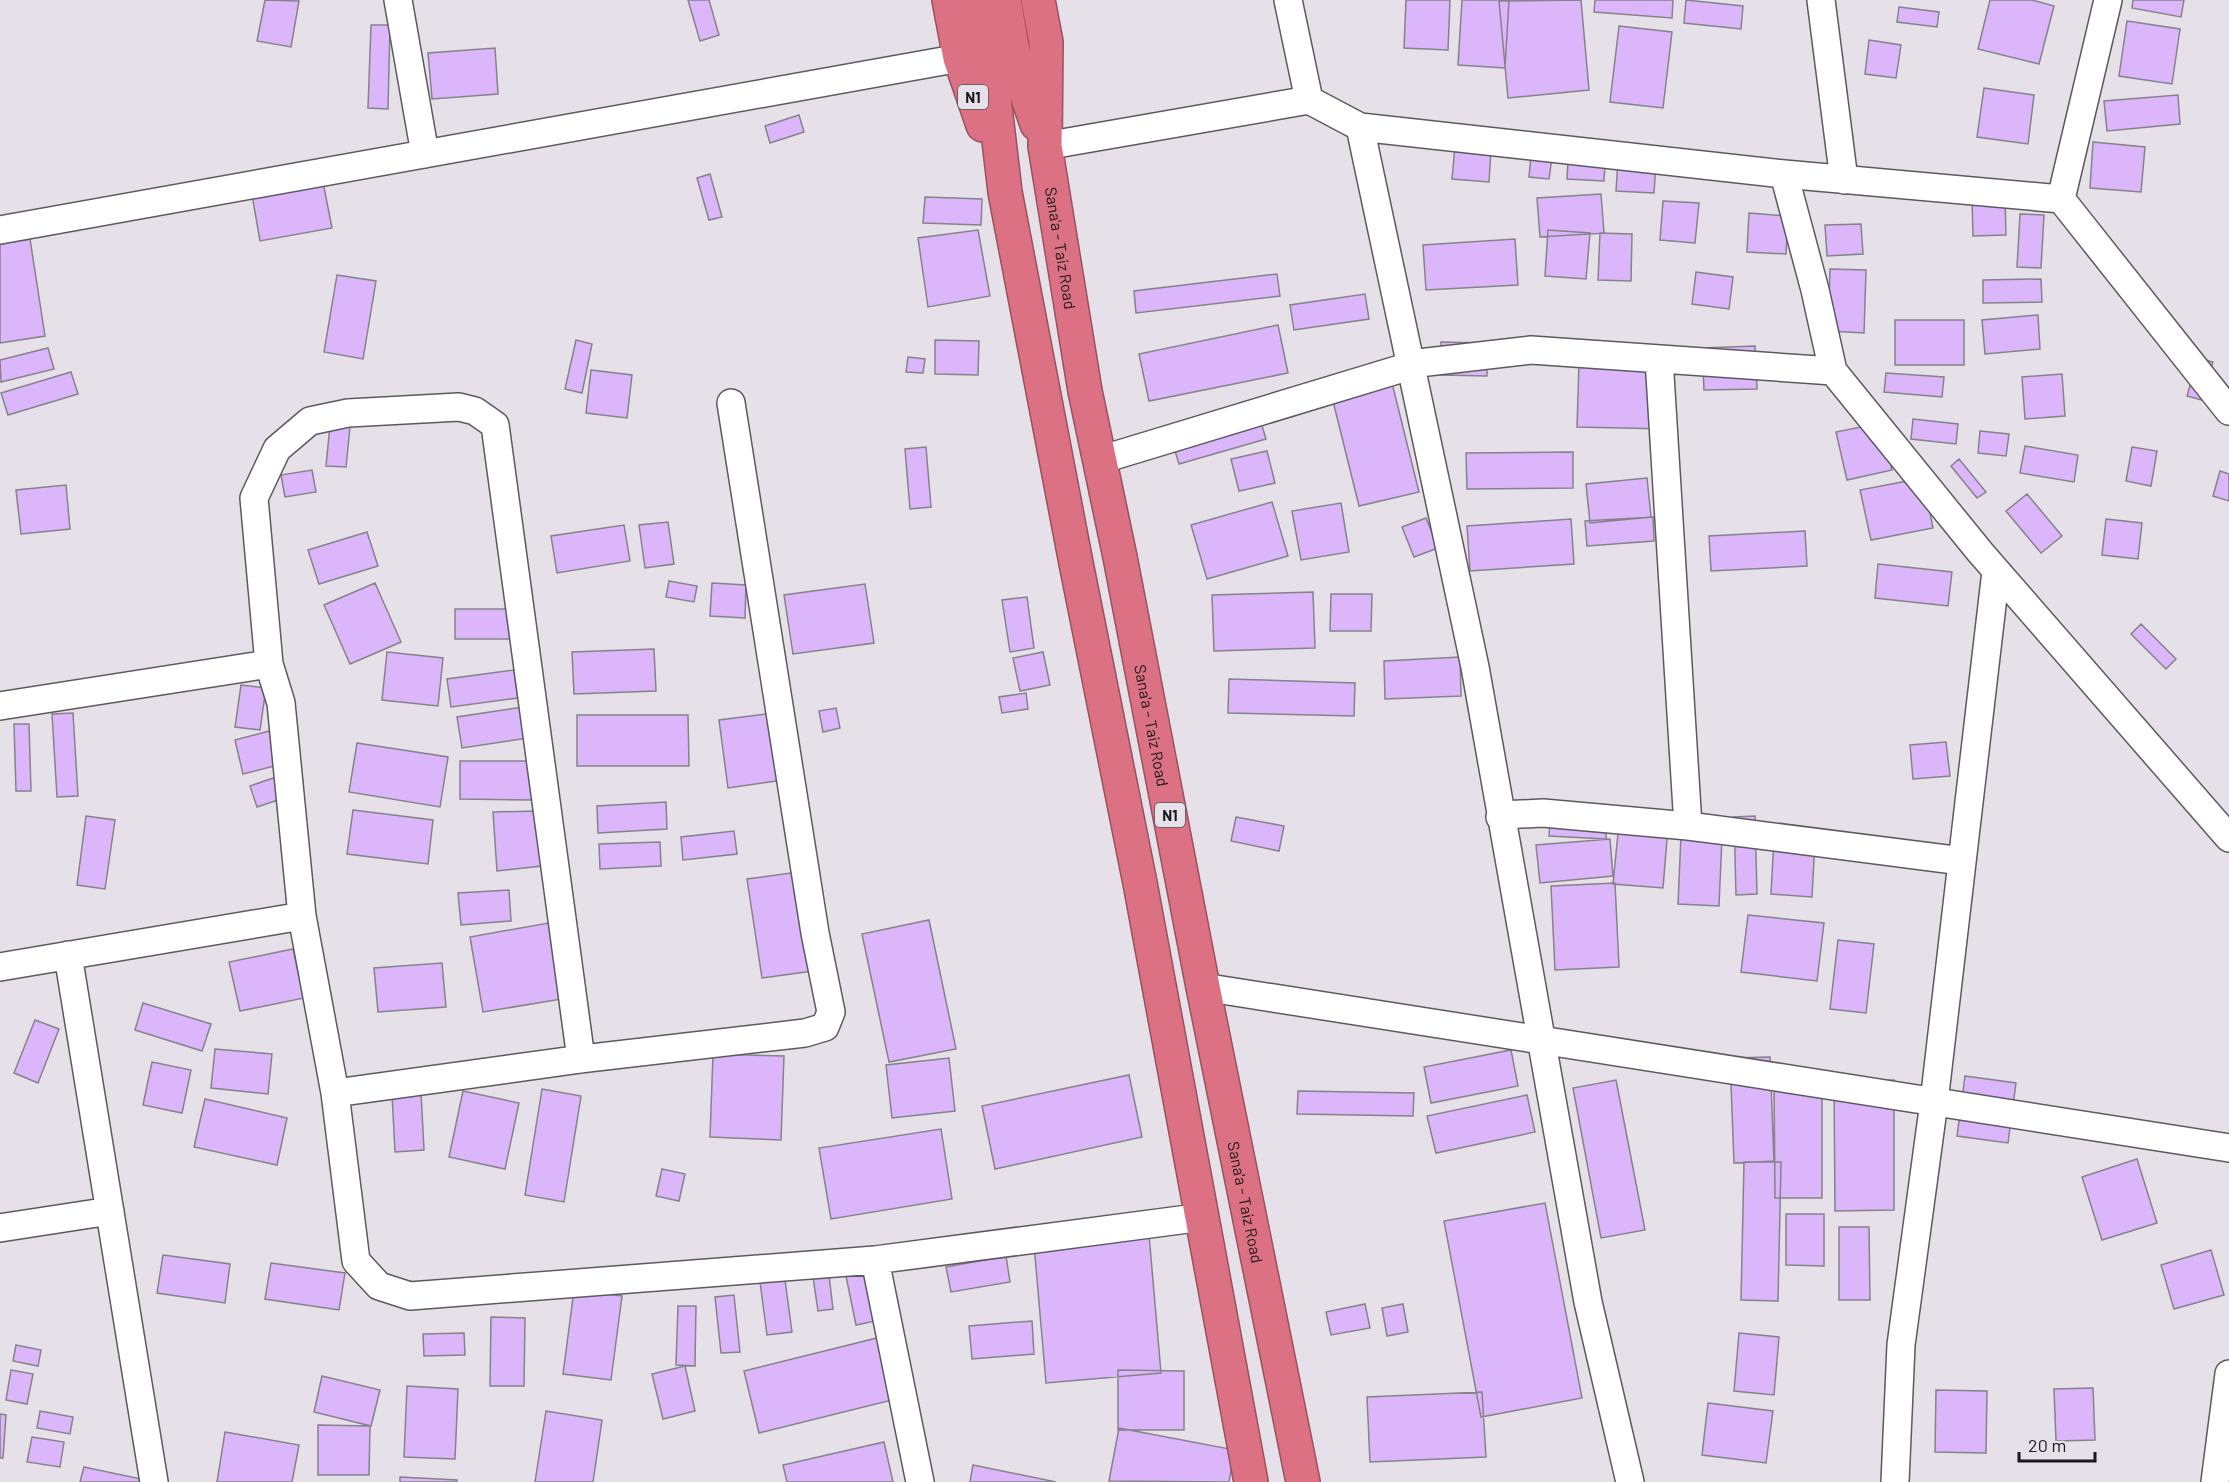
<svg xmlns="http://www.w3.org/2000/svg" width="2229" height="1482" viewBox="0 0 2229 1482" font-family="Barlow,sans-serif">
  <style>
    .building { fill: #dbb6fb; stroke: #868289; stroke-width: 1.5 }
    .lines { fill: none; stroke-linecap: round; stroke-linejoin: round }
    .minor-casing { stroke: #5d595f; stroke-width: 30 }
    .highway-casing { stroke: #98525f; stroke-width: 36 }
    .minor { stroke: #fff; stroke-width: 27 }
    .highway { stroke: #dc7183; stroke-width: 33 }
    .labels { text-anchor: middle; dominant-baseline: central; stroke-width: 6; stroke-linejoin: round; paint-order: stroke }
    .shield { fill: #e6e1e8; stroke: #585559; stroke-width: 1.5 }
    .shield-label { font-size: 15px; font-weight: bold; fill: #1b191c }
    .street-label { font-size: 16px; fill: #1b191c; stroke: #e6e1e8 }
  </style>
  <rect width="100%" height="100%" fill="#e6e1e8"/>
  <!-- building -->
  <path class="building" d="M265,0L299,1L291,47L257,41Z
    M688,0H709L719,35L700,41Z
    M1406,0H1450L1448,50L1404,48Z
    M1462,0H1509L1505,68L1458,65Z
    M1581,0L1589,90L1508,98L1499,1Z
    M1595,0H1673L1672,18L1594,12Z
    M1686,0L1743,6L1741,29L1684,23Z
    M1990,0H2032L2054,6L2039,64L1978,49Z
    M2133,0H2184L2181,17L2132,8Z
    M1899,7L1939,12L1937,27L1897,22Z
    M2127,21L2180,29L2172,84L2119,76Z
    M371,25H390L388,109L368,108Z
    M1619,26L1672,32L1663,108L1610,102Z
    M1869,40L1901,45L1896,78L1865,74Z
    M495,48L498,94L432,99L428,53Z
    M1984,88L2034,95L2028,144L1977,137Z
    M2178,95L2180,124L2107,131L2104,101Z
    M799,115L804,132L770,143L765,126Z
    M2093,142L2145,147L2141,192L2090,188Z
    M1569,143L1606,145L1604,181L1567,179Z
    M1619,145L1657,147L1654,193L1616,191Z
    M1455,146L1491,149L1489,182L1452,179Z
    M1531,155L1552,157L1549,179L1529,177Z
    M710,174L722,217L709,220L697,178Z
    M323,182L332,228L260,241L252,195Z
    M1601,194L1604,233L1540,237L1537,198Z
    M925,197L982,199L981,225L923,223Z
    M1972,197H2005L2006,235L1973,236Z
    M1663,201L1699,203L1695,243L1660,240Z
    M1749,213L1788,216L1786,254L1747,252Z
    M2020,214L2044,215L2041,268L2017,267Z
    M1861,224L1863,254L1827,256L1825,225Z
    M978,230L990,296L928,307L918,238Z
    M1548,230L1590,233L1586,279L1545,276Z
    M1600,233L1632,234L1631,281L1598,280Z
    M30,239L45,336L0,343V244Z
    M1515,239L1518,285L1426,290L1423,245Z
    M1830,269L1866,270L1864,333L1828,331Z
    M1696,272L1733,277L1729,309L1692,304Z
    M1277,274L1280,296L1136,313L1134,291Z
    M337,275L376,281L363,359L324,352Z
    M2041,279L2042,302L1983,303V280Z
    M1365,294L1369,319L1294,330L1290,305Z
    M2038,315L2040,349L1985,354L1982,320Z
    M1895,320H1964V365H1895Z
    M1278,325L1288,373L1149,401L1139,354Z
    M576,340L592,344L582,393L565,389Z
    M935,340L979,341L978,375L935,374Z
    M1441,342L1487,343V376L1441,375Z
    M1755,346L1757,389L1704,390L1702,348Z
    M48,348L54,369L1,382L0,360Z
    M908,357L925,359L923,373L906,372Z
    M2198,358L2213,362L2202,400L2187,396Z
    M1579,363L1668,366L1666,429L1577,427Z
    M591,370L632,375L627,418L586,413Z
    M71,372L78,394L8,415L1,393Z
    M1886,373L1944,377L1942,397L1884,392Z
    M2062,374L2065,416L2025,419L2022,377Z
    M1392,383L1419,492L1359,506L1332,397Z
    M1259,416L1266,439L1179,464L1172,441Z
    M1913,419L1958,424L1956,444L1911,439Z
    M1881,423L1892,470L1847,480L1836,432Z
    M330,425L350,427L346,467L326,466Z
    M1980,431L2009,434L2006,456L1978,453Z
    M2025,446L2078,455L2074,482L2020,473Z
    M926,447L931,507L910,509L905,449Z
    M2132,447L2157,451L2151,486L2126,481Z
    M1267,451L1275,483L1239,491L1231,459Z
    M1573,452V488L1467,489L1466,453Z
    M1959,459L1986,492L1977,498L1951,466Z
    M312,470L316,492L285,497L281,475Z
    M2220,471L2229,474V501L2213,496Z
    M1647,478L1651,517L1590,523L1586,484Z
    M1923,478L1933,528L1871,540L1860,490Z
    M66,485L70,529L21,534L16,490Z
    M2027,494L2062,536L2041,553L2006,511Z
    M1272,502L1288,556L1207,579L1191,525Z
    M1341,503L1349,552L1301,560L1292,511Z
    M1653,517L1654,541L1587,546L1585,521Z
    M1426,518L1438,548L1414,557L1402,527Z
    M1571,519L1574,564L1470,571L1467,526Z
    M2106,519L2142,523L2138,559L2102,555Z
    M668,522L674,564L645,568L639,525Z
    M624,525L630,561L557,573L551,536Z
    M1805,531L1807,566L1711,571L1709,536Z
    M367,532L378,566L319,584L308,550Z
    M1878,564L1952,572L1948,606L1875,598Z
    M669,581L697,586L694,602L666,597Z
    M375,583L401,642L350,664L324,605Z
    M712,583L746,585L745,618L710,616Z
    M865,584L874,643L793,654L784,595Z
    M1313,592L1315,648L1214,651L1212,595Z
    M1331,594H1372L1371,631H1330Z
    M1027,597L1034,648L1010,652L1002,600Z
    M455,609H518V639H455Z
    M2141,624L2176,659L2166,669L2131,634Z
    M654,649L656,691L574,694L572,652Z
    M387,652L443,658L438,706L382,700Z
    M1043,652L1050,685L1020,691L1013,658Z
    M1460,657L1461,696L1385,699L1384,661Z
    M514,670L518,698L451,707L447,679Z
    M1229,679L1355,683L1354,716L1228,713Z
    M241,685L266,688L260,730L235,727Z
    M1026,693L1028,709L1002,713L999,697Z
    M529,706L534,737L462,748L457,717Z
    M836,708L840,728L823,732L819,711Z
    M73,713L78,796L57,797L52,714Z
    M774,713L783,780L728,788L719,720Z
    M577,715H688L689,766H577Z
    M14,724H29L31,791H16Z
    M269,731L278,765L243,774L235,740Z
    M1946,742L1950,776L1913,779L1910,745Z
    M357,743L448,757L440,807L349,792Z
    M460,761H533V800L460,799Z
    M276,777L284,798L257,807L250,786Z
    M666,802L667,829L598,833L597,806Z
    M1551,809L1607,812L1606,839L1549,836Z
    M353,810L433,820L428,864L347,854Z
    M538,811L551,865L497,871L493,812Z
    M86,816L115,820L105,889L77,885Z
    M1755,816L1757,894L1736,895L1734,817Z
    M1236,817L1284,826L1279,851L1231,841Z
    M1619,823L1668,827L1663,888L1613,884Z
    M734,831L737,854L683,860L681,837Z
    M1681,835L1722,837L1719,906L1678,904Z
    M1774,838L1815,841L1812,897L1771,894Z
    M1610,839L1613,876L1540,883L1536,845Z
    M660,842L661,866L600,869L599,844Z
    M805,871L820,970L762,978L747,879Z
    M1615,883L1619,967L1555,970L1551,886Z
    M509,890L511,921L461,925L458,893Z
    M1748,915L1824,923L1817,981L1741,972Z
    M929,920L956,1049L889,1062L862,934Z
    M554,922L568,998L483,1012L470,937Z
    M1838,940L1874,944L1866,1013L1830,1009Z
    M293,949L304,998L240,1011L229,962Z
    M442,963L446,1007L378,1012L374,968Z
    M143,1003L211,1024L202,1051L135,1030Z
    M35,1020L59,1029L38,1083L14,1073Z
    M215,1049L272,1054L268,1094L211,1088Z
    M1511,1050L1518,1086L1431,1103L1424,1067Z
    M713,1054L784,1056L781,1140L710,1137Z
    M1770,1057L1774,1161L1734,1163L1730,1058Z
    M949,1058L955,1111L892,1118L886,1065Z
    M152,1062L191,1070L182,1113L143,1105Z
    M1129,1075L1142,1137L995,1169L982,1106Z
    M1965,1076L2016,1083L2008,1143L1957,1136Z
    M1616,1080L1645,1230L1601,1238L1573,1088Z
    M1894,1080V1210L1835,1211L1834,1081Z
    M1774,1082H1822V1198H1775Z
    M542,1089L581,1096L564,1202L525,1195Z
    M463,1091L519,1103L505,1169L449,1157Z
    M1298,1091L1414,1093L1413,1116L1297,1114Z
    M421,1092L424,1150L395,1152L392,1094Z
    M1527,1095L1535,1132L1436,1153L1427,1116Z
    M205,1099L287,1118L277,1165L194,1147Z
    M941,1129L952,1199L831,1219L819,1148Z
    M2137,1159L2157,1223L2102,1240L2082,1177Z
    M1744,1162H1781L1778,1301L1741,1300Z
    M662,1169L685,1174L679,1201L656,1196Z
    M1545,1203L1582,1398L1481,1417L1444,1221Z
    M1786,1214H1824V1266L1786,1265Z
    M1148,1223L1161,1373L1046,1383L1033,1233Z
    M1839,1227H1869L1870,1300H1839Z
    M2211,1250L2224,1295L2174,1309L2161,1265Z
    M163,1255L230,1264L225,1303L157,1293Z
    M1006,1256L1010,1282L951,1292L946,1267Z
    M271,1263L345,1273L339,1310L265,1299Z
    M869,1266L880,1320L856,1325L845,1271Z
    M828,1267L833,1309L818,1311L812,1270Z
    M785,1280L792,1332L767,1335L760,1282Z
    M574,1290L622,1296L611,1380L563,1374Z
    M734,1295L740,1352L721,1353L715,1297Z
    M1365,1304L1370,1328L1331,1335L1326,1312Z
    M1403,1304L1408,1332L1387,1336L1382,1308Z
    M678,1306H696L695,1366L676,1365Z
    M491,1317L525,1318L524,1386H490Z
    M1032,1321L1034,1354L972,1359L969,1326Z
    M464,1333L465,1355L424,1356L423,1334Z
    M1739,1333L1779,1337L1774,1395L1734,1391Z
    M877,1338L892,1400L759,1433L744,1371Z
    M16,1345L41,1350L38,1366L13,1361Z
    M685,1366L695,1411L663,1419L652,1374Z
    M11,1370L33,1374L27,1404L6,1400Z
    M1118,1370L1184,1371V1430H1118Z
    M322,1376L380,1390L371,1426L314,1412Z
    M407,1386L458,1389L455,1459L404,1457Z
    M2093,1388L2095,1440L2056,1441L2054,1389Z
    M1936,1390L1987,1391L1986,1453L1935,1452Z
    M1482,1392L1486,1457L1370,1462L1367,1397Z
    M1708,1403L1773,1411L1766,1463L1702,1455Z
    M40,1411L73,1417L70,1434L37,1428Z
    M546,1411L602,1420L593,1482H535Z
    M0,1414L6,1415L3,1458H0Z
    M318,1425L370,1426L369,1475H318Z
    M1119,1428L1235,1450L1229,1482L1109,1481Z
    M225,1432L299,1445L292,1482H217Z
    M32,1437L64,1442L60,1467L27,1462Z
    M884,1442L893,1482H787L783,1465Z
    M973,1465L1056,1482H970Z
    M84,1467L141,1479L140,1482H80Z
    M400,1477L457,1480V1482H400Z"/>
  <g class="lines">
    <!-- minor casing -->
    <g class="minor-casing">
      <path id="minor" d="M398,0L425,154
        M1288,0L1309,100
        M1821,0L1844,180
        M1360,127L1475,667L1588,1302L1630,1482
        M1045,146L1309,100L1360,127L1784,174L2061,199L2229,411
        M1784,174L1815,290L1833,371L1980,552L2229,838
        M2061,199L2108,0
        M0,230L960,58
        M1659,359L1688,826
        M1100,460L1410,366V364L1531,350L1833,371
        M0,706L269,664
        M1500,817L1501,815L1543,813L1688,826L1962,861
        M68,955L154,1482
        M0,967L302,916
        M1203,987L2229,1148
        M581,1059L495,425L475,411L459,407L348,413L310,421L277,449L254,498L269,664L281,703L302,916L335,1093L356,1261L379,1286L410,1296L875,1260L1203,1217
        M335,1093L581,1059L805,1033L825,1027L831,1012L815,933L731,403
        M0,1228L110,1211
        M875,1260L920,1482
        M1895,1482L1901,1345L1934,1102L1996,571
        M2215,1482L2229,1374"/>
    </g>
    <!-- highway casing -->
    <g class="highway-casing">
      <g id="highway">
        <path d="M949,0L960,58L983,125"/>
        <path d="M978,0L990,64L1005,192L1076,563L1140,883L1251,1482"/>
        <path d="M1004,0L1014,58L1037,124"/>
        <path id="s1" d="M1038,0L1046,42L1045,146L1085,391L1120,557L1203,987L1303,1482"/>
      </g>
    </g>
    <!-- minor -->
    <use href="#minor" class="minor"/>
    <!-- highway -->
    <use href="#highway" class="highway"/>
  </g>
  <g class="labels">
    <!-- shield labels -->
    <g class="shield">
      <rect x="958" y="85" width="30" height="24" rx="4.5"/>
      <rect x="1155" y="803" width="30" height="24" rx="4.5"/>
    </g>
    <g class="shield-label">
      <text x="973" y="97">N1</text>
      <text x="1170" y="815">N1</text>
    </g>
    <!-- street labels -->
    <g class="street-label">
      <text stroke="none"><textPath href="#s1" startOffset="250">Sana'a - Taiz Road</textPath></text>
      <text stroke="none"><textPath href="#s1" startOffset="736">Sana'a - Taiz Road</textPath></text>
      <text stroke="none"><textPath href="#s1" startOffset="1222">Sana'a - Taiz Road</textPath></text>
    </g>
  </g>
  <!-- scale -->
  <path d="M2019 1452v9h76v-9" fill="none" stroke="#1b191c" stroke-width="3"/>
  <text x="2028" y="1452" font-size="18" fill="#1b191c" stroke="#e6e1e8" stroke-width="4.5" paint-order="stroke">20 m</text>
</svg>
